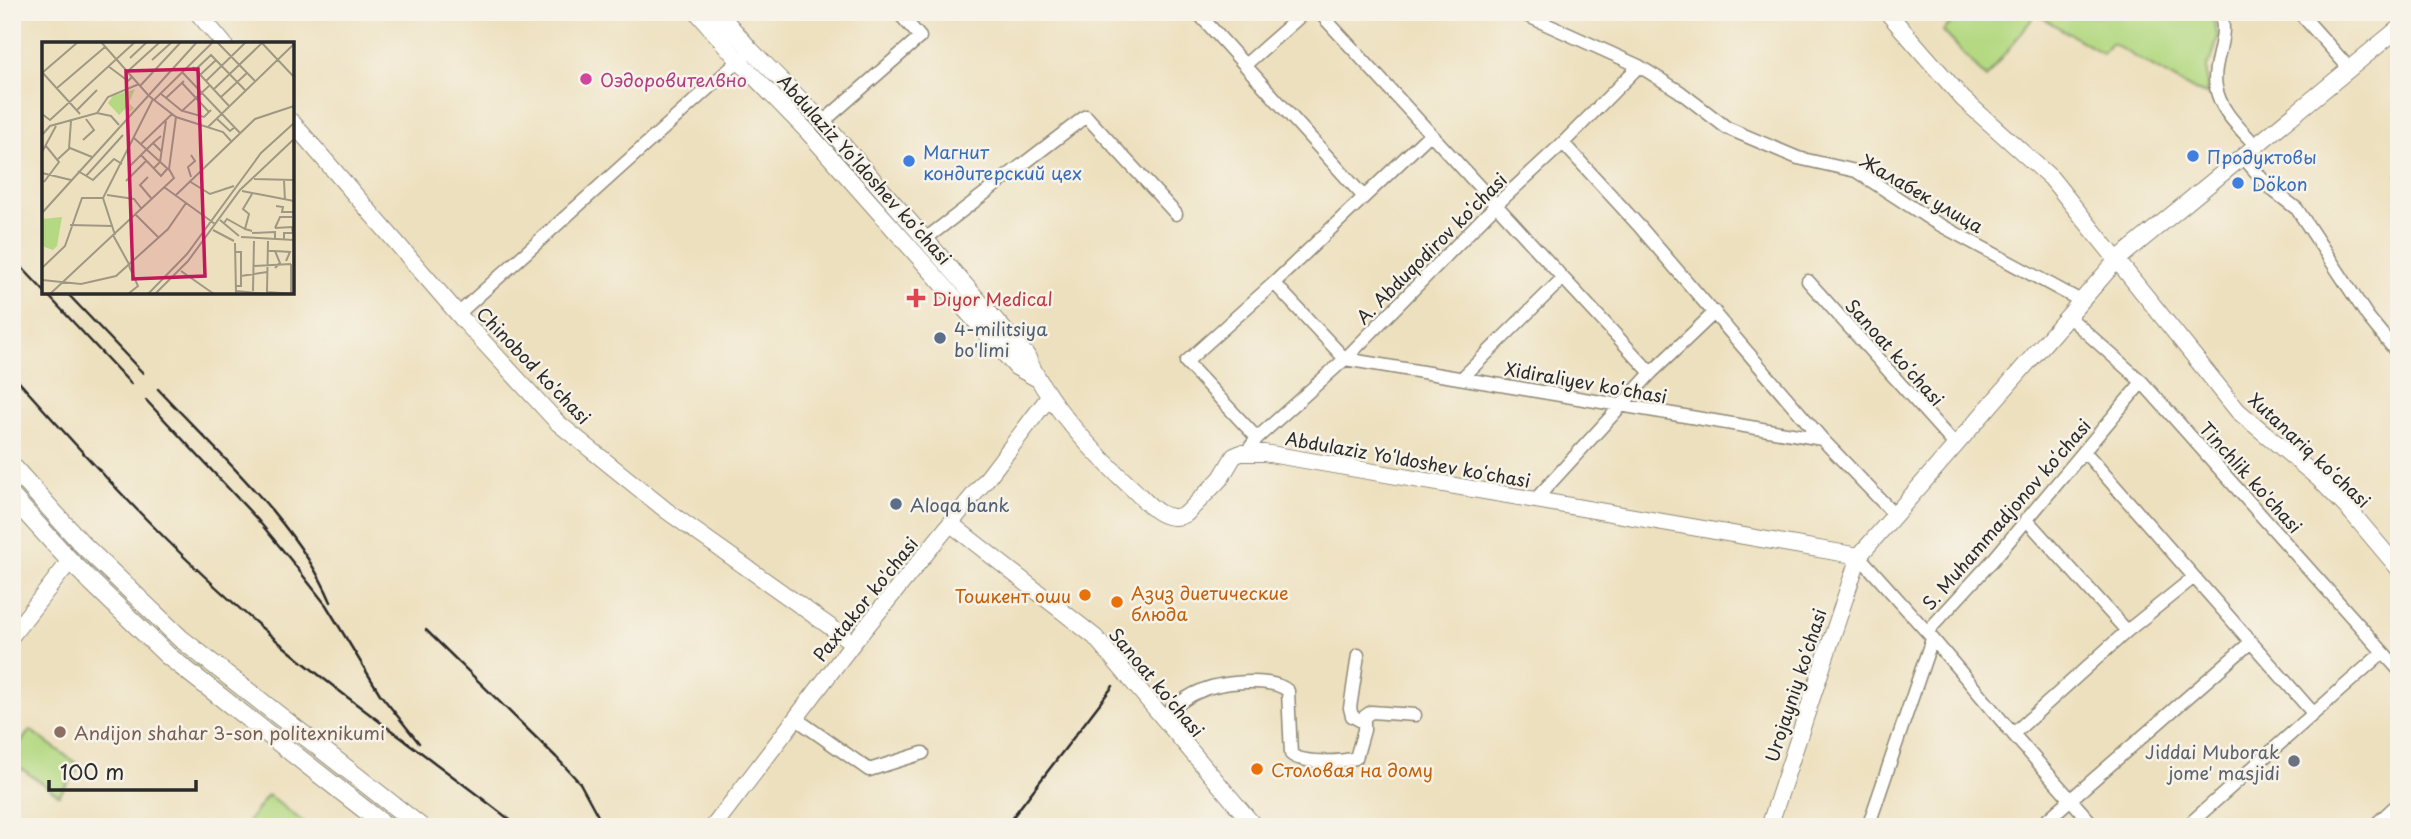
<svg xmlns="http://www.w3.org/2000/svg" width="2411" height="839" viewBox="0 0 2411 839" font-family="'Playpen Sans',sans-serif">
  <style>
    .green { fill: #b4d982; stroke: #708256; stroke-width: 2 }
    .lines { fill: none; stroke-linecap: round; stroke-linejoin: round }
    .street-casing { stroke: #8c8674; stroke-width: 15 }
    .secondary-casing { stroke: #8c8674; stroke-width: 18 }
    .primary-casing { stroke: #8c8674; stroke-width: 20 }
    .street { stroke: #fff; stroke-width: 12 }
    .secondary { stroke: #fff; stroke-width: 16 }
    .primary { stroke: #fff; stroke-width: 18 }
    .rail { stroke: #2b2b2b; stroke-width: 2.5 }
    .hotel-dot { fill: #d1479c; stroke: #f7f3e8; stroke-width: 2.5 }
    .shop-dot { fill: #3f7fe0; stroke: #f7f3e8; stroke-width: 2.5 }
    .health-dot { fill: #e0444e; stroke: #f7f3e8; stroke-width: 2.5 }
    .service-dot { fill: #5c6f8a; stroke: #f7f3e8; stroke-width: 2.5 }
    .food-dot { fill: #e8710a; stroke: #f7f3e8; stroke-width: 2.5 }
    .education-dot { fill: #8d6e63; stroke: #f7f3e8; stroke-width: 2.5 }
    .worship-dot { fill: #6b7280; stroke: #f7f3e8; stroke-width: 2.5 }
    .labels { text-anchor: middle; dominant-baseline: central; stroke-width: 5; stroke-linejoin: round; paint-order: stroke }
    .hotel-label { font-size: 18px; fill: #b23c85; stroke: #f7f3e8; text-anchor: start }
    .shop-label { font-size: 18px; fill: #366cbe; stroke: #f7f3e8; text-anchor: start }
    .street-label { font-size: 18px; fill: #2b2b2b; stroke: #f7f3e8 }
    .health-label { font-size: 18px; fill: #be3a42; stroke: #f7f3e8; text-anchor: start }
    .service-label { font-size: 18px; fill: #4e5e75; stroke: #f7f3e8; text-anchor: start }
    .food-label { font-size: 18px; fill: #c56008; stroke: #f7f3e8; text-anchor: start }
    .education-label { font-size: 18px; fill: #785e54; stroke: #f7f3e8; text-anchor: start }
    .worship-label { font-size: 18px; fill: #5b616d; stroke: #f7f3e8; text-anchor: end }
    .inset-road { fill: none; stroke: #9f9883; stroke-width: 2 }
    .view { fill: #c2185b; fill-opacity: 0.15; stroke: #c2185b; stroke-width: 3.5 }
    .inset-edge { fill: none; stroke: #2b2b2b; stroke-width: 3.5 }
  </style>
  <rect width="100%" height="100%" fill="#f7f3e8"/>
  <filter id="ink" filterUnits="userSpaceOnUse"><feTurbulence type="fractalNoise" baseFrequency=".0143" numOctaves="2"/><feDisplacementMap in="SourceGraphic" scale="14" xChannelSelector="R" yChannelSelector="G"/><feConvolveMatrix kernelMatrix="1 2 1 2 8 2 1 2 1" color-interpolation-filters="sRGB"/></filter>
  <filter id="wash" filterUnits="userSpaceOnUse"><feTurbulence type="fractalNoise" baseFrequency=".00686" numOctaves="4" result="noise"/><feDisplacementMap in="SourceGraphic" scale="28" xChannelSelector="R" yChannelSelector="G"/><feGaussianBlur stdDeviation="1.57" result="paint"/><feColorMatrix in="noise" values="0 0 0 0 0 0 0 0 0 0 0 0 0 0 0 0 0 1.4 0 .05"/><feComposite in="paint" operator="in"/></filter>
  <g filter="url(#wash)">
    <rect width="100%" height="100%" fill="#ede0be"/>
    <!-- green -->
    <path class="green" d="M1962,12H2211L2218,37L2213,55L2207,66V95L2195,91L2111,43L2103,54L2036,14L1986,78L1943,31Z
      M30,730L80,766L59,795L12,762V755Z
      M268,795L310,827H253L247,823Z"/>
  </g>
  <g filter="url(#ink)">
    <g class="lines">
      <!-- street casing -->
      <g class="street-casing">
        <path id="street" d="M1197,12L1363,196
          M1319,12L1563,278
          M1519,12L1639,66L1679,91L1727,128L1798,158L1856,171L1933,221L2081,301
          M2220,12C2230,37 2211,62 2216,87C2220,111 2240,128 2255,145
          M2299,12L2349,68
          M1245,65L1305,12
          M823,122L920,37L898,12
          M1563,143L1640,227L1822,439L1894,514
          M2242,156L2270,188L2297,209L2368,317L2399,355
          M2398,182L2399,181
          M924,240L1086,116L1176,214
          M1808,281L1956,446
          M1274,283L1345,359L1822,439
          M458,314L744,56
          M2069,317L2142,382L2399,670
          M1462,378L1563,278L1651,373
          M1257,438L1186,362L1274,283L1430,134
          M2084,451L2313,713
          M1246,453L1257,438L1345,359L1496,205L1563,143L1639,66
          M1534,501L1651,373L1715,312
          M2026,519L2127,631
          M1859,556L1927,632
          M1358,655L1350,708L1352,716L1363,722
          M1162,716C1174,708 1185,697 1198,692C1218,682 1271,676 1288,691L1291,754C1302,764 1341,762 1356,758L1364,730V717L1371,712L1415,715
          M795,718L869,770L923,753
          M2013,734L2127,631L2194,577
          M1868,827L1932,639
          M2039,827L2251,642
          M2095,827L2013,734L1927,632L1993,560L2142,382
          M2186,827L2383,652
          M2373,827L2399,803"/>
      </g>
      <!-- secondary casing -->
      <g class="secondary-casing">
        <path id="secondary" d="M197,12L224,44
          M697,12L739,61L807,131L1016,367L1036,378
          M718,12L750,49L823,122L1027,356C1046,403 1098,457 1136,492C1143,499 1151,508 1160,513C1169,518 1178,518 1186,514L1221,478L1234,456L1241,453H1264L1859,556
          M1887,12L1963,99L2051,178L2238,411L2318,478L2352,513L2399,569
          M292,122L465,322L558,423L667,511L853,643
          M951,524L1095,637L1255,827
          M12,635L70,561
          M713,827L853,643L989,476L1049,397
          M1769,827L1859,556L2117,260L2399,28"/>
      </g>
      <!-- primary casing -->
      <g class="primary-casing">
        <path id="primary" d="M12,466L82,544L180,638L421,827
          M12,497L70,561L167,655L387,827"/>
      </g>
      <!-- street -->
      <use href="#street" class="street"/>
      <!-- secondary -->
      <use href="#secondary" class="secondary"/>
      <!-- primary -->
      <use href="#primary" class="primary"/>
      <!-- rail -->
      <path class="rail" d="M12,257L44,291
        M45,292L131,384
        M66,292L143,373
        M12,374C91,463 172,551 262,628C344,699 434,760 519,827
        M158,389C215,450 299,525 331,602
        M146,400L257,519L290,559L326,605L380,694L419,743
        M426,630L556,757L580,783L604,827
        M1005,827L1113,686"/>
    </g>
  </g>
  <!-- markers -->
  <circle class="hotel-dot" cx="586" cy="79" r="7"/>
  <g class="shop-dot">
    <circle cx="2193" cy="156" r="7"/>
    <circle cx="909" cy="161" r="7"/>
    <circle cx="2238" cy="183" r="7"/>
  </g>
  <path class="health-dot" d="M912.5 287.5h7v7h7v7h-7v7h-7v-7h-7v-7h7z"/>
  <g class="service-dot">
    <circle cx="940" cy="338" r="7"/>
    <circle cx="896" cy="504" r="7"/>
  </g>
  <g class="food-dot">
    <circle cx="1085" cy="595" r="7"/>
    <circle cx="1117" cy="602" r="7"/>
    <circle cx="1257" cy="769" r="7"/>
  </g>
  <circle class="education-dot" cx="60" cy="732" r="7"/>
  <circle class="worship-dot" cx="2294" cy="761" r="7"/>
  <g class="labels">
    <!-- hotel labels -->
    <g class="hotel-label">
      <text x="600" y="79">Оэдоровителвно</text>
    </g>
    <!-- shop labels -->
    <g class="shop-label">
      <text x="923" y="151">Магнит<tspan x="923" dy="21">кондитерский цех</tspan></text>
      <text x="2207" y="156">Продуктовы</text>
      <text x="2252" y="183">Dökon</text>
    </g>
    <!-- street labels -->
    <g class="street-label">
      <text transform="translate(865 169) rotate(48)">Abdulaziz Yoʻldoshev koʻchasi</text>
      <text transform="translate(1922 193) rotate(30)">Жалабек улица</text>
      <text transform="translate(1431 248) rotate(-45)">A. Abduqodirov koʻchasi</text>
      <text transform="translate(1895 352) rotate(48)">Sanoat koʻchasi</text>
      <text transform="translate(534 365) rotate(46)">Chinobod ko'chasi</text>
      <text transform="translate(1586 382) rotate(10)">Xidiraliyev koʻchasi</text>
      <text transform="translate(2310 450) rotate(43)">Xutanariq koʻchasi</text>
      <text transform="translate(1408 459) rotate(10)">Abdulaziz Yoʻldoshev koʻchasi</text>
      <text transform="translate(2251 477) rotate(48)">Tinchlik ko'chasi</text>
      <text transform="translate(2006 514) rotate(-49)">S. Muhammadjonov koʻchasi</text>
      <text transform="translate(865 599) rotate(-51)">Paxtakor ko'chasi</text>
      <text transform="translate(1157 682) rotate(50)">Sanoat ko'chasi</text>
      <text transform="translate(1795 685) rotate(-72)">Urоjayniy koʻchasi</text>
    </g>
    <!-- health labels -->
    <g class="health-label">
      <text x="932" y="298">Diyor Medical</text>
    </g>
    <!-- service labels -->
    <g class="service-label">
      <text x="954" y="328">4-militsiya<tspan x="954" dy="21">bo'limi</tspan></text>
      <text x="910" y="504">Aloqa bank</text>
    </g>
    <!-- food labels -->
    <g class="food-label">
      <text x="1131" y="592">Азиз диетические<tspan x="1131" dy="21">блюда</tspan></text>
      <text x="1071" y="595" text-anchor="end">Тошкент оши</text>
      <text x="1271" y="769">Столовая на дому</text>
    </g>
    <!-- education labels -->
    <g class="education-label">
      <text x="74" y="732">Andijon shahar 3-son politexnikumi</text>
    </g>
    <!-- worship labels -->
    <g class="worship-label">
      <text x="2280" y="751">Jiddai Muborak<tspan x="2280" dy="21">jome' masjidi</tspan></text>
    </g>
  </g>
  <!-- overview -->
  <g transform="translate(42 42)">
    <rect width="252" height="252" fill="#ede0be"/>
    <path d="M93,47L87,61L92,66L88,70L84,66L77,73L66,61L71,54ZM20,175L15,204L11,208L0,204V177Z" fill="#b4d982"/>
    <path class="inset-road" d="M59,0L107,54L134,75L181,90L189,99M175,0L213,39M219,0L235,17M88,16L105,0M235,17L252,35M110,18L130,0M66,24L86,39L90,35M151,25L187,64M153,28L169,13L203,48M86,29L118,0M0,30L38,72M140,30L198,91M0,31L36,0M158,33L174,18M164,39L204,0M140,41L167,70M98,44L139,0M15,46L63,5M172,47L220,1M118,51L140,69L168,43M179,55L205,31M124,56L142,39M112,58L171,0M35,68L55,48M141,69L162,75L169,68M55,71L66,55L97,42M0,72L8,78L93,0M174,76L188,89L193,85M166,85L252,2M0,93L8,84L55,71L69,74L77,83M119,94L111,101L120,110M92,96L127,128M41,98L52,88L44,77M99,102L130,72M27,106L29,79M0,110L14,84M99,113L119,134L125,127M149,113L153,119L146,125L149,135M16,117L28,106L50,115M88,124L111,101M112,126L118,120L124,79M36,129L51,138L72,117L80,122M0,131L29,138M44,134L81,93M106,135L98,143L109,156M212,137L252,138M242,138L243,159M84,139L104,119M147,139L168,152L192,144M2,140L17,120L4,104M122,145L173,182M200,149L252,159M210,152L201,167L207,172L203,187L210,189M65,153L92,157L99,166M134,153L213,77L252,64M234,164L241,165L240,170H251M0,171L155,0M93,172L117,196M178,178L197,194M182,181L185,177L203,187M28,183L71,184M233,186L250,185L251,191H242V198M233,186L238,175H250M171,188L192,199M210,191L233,190V198M71,193L88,224M73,193L61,156L111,57M199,195L252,198M226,199L225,250L252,252M193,201L194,252M225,209H233L238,221L233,226M233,209L248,210L244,219M193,210H199V244H194M211,224L249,222M0,226L23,204L40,156H61M139,229L172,252M199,234L225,230M0,238L39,242L74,234L126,187L144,161M194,249L225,252M211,249L212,199M8,252L132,136L127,127L134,75M86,252L96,244L87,224M106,252L145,212L219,111L252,81M113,252L146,219L198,148L252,97M249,252V222"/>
    <path class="view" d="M156,27L163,234L91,237L84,29Z"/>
    <rect width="252" height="252" class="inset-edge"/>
  </g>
  <!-- margin -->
  <rect width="2411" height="839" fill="none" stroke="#f7f3e8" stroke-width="42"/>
  <!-- scale -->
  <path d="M49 780v10h147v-10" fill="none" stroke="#2b2b2b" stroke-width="3.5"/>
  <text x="60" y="780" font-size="21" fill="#2b2b2b" stroke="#f7f3e8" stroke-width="5" paint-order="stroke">100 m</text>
</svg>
